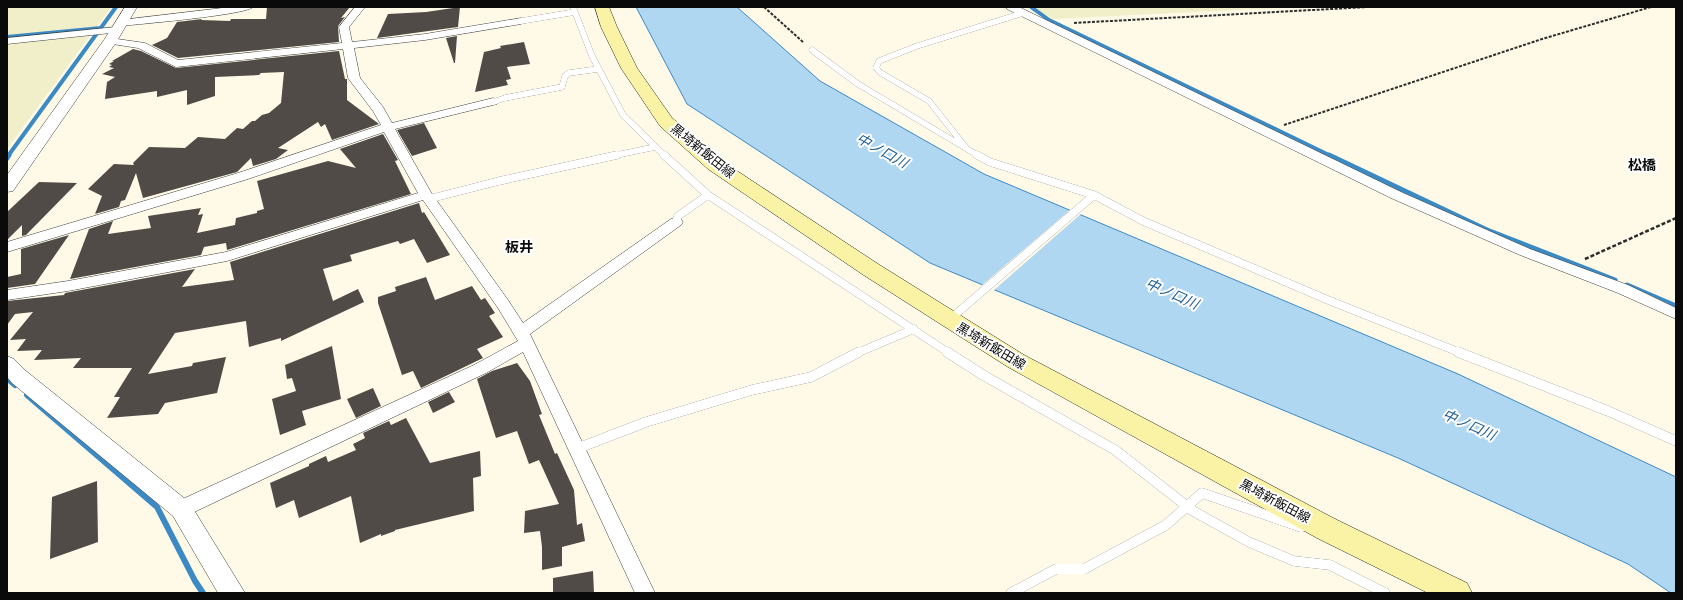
<svg xmlns="http://www.w3.org/2000/svg" width="1683" height="600" viewBox="0 0 1683 600" font-family="'Zilla Slab','Noto Sans JP',serif">
  <style>
    .farmland { fill: #f1efca }
    .water { fill: #afd7f2; stroke: #3b8ac4 }
    .pier { fill: #fefae7 }
    .lines { fill: none; stroke-linecap: round; stroke-linejoin: round }
    .stream-far2 { stroke: #3b8ac4; stroke-width: 4 }
    .stream-far1 { stroke: #3b8ac4; stroke-width: 5 }
    .stream { stroke: #3b8ac4; stroke-width: 6 }
    .building { fill: #514b47 }
    .service-far2-casing { stroke: #3d3d3d; stroke-width: 6 }
    .service-far1-casing { stroke: #3d3d3d; stroke-width: 8 }
    .service-casing { stroke: #3d3d3d; stroke-width: 10 }
    .minor-casing { stroke: #3d3d3d; stroke-width: 1 }
    .tertiary-casing { stroke: #3d3d3d; stroke-width: 1 }
    .secondary-casing { stroke: #2c2c2c; stroke-width: 1 }
    .path-far1 { stroke: #2c2c2c; stroke-width: 2; stroke-dasharray: 3 1.5; stroke-linecap: butt }
    .path { stroke: #2c2c2c; stroke-width: 2.5; stroke-dasharray: 4 2; stroke-linecap: butt }
    .service-far2 { stroke: #fff; stroke-width: 6 }
    .service-far1 { stroke: #fff; stroke-width: 8 }
    .service { stroke: #fff; stroke-width: 10 }
    .minor { fill: #fff; fill-rule: evenodd }
    .tertiary { fill: #fff; fill-rule: evenodd }
    .secondary { fill: #faf3a6; fill-rule: evenodd }
    .labels { text-anchor: middle; dominant-baseline: central; stroke-width: 4; stroke-linejoin: round; paint-order: stroke }
    .street-label { font-size: 13px; fill: #0a0a0a; stroke: #fff }
    .water-label { font-size: 14px; font-style: italic; fill: #1c5c92; stroke: #fff }
    .neighbourhood-label { font-size: 14px; font-weight: bold; fill: #0a0a0a; stroke: #fff }
  </style>
  <rect width="100%" height="100%" fill="#fefae7"/>
  <!-- farmland -->
  <path class="farmland" d="M7,7H111L7,149Z
    M1029,7H1299L1053,19Z"/>
  <!-- water -->
  <path class="water" d="M636,7H737L820,81L984,174L1458,374L1676,477V593H1671L1628,564L1398,458L930,263L687,104Z"/>
  <!-- pier -->
  <path class="pier" d="M1071,209L1082,213L993,291L981,286Z"/>
  <g class="lines">
    <!-- stream-far2 -->
    <path class="stream-far2" d="M1031,7L1049,20L1331,156
      M7,37L101,28
      M8,156L116,7"/>
    <!-- stream-far1 -->
    <path class="stream-far1" d="M1329,155L1487,230L1615,280
      M7,158L9,155
      M1627,285L1676,306"/>
    <!-- stream -->
    <path class="stream" d="M7,378L15,385
      M27,395L157,507L195,581L203,593"/>
  </g>
  <!-- building -->
  <path class="building" d="M267,7H350L341,18L345,17L338,26L339,42L178,58L152,45L167,38L177,22L202,19L201,20L230,21L231,19H266Z
    M460,7L458,27L377,38L388,14L426,12Z
    M457,36L455,63H454L446,38Z
    M524,42L530,64L507,67L511,79L506,80L508,85L475,92L484,52L501,48L500,46Z
    M133,49L141,51L176,68L339,51L345,79H347V100L379,124L332,140L325,124L321,127L318,122L278,148L288,150L276,159L253,166L251,158L237,172L143,198L136,173L125,200L121,201L119,207L95,214L102,196L88,189L114,164L134,165L133,163L149,147L185,148L198,137L225,139L237,128L243,129L252,121H255L262,115L269,113L281,103L284,72L261,73L259,75L215,77V96L187,105V90L157,97V91L105,99L107,82L115,77L102,74L114,68L109,67L112,65L109,64L114,61H112Z
    M424,123L437,148L412,156L397,130Z
    M383,134L398,160L395,161L411,194L227,250L226,243L204,247L201,255L70,279L89,229L113,221L108,234L151,228L148,216L201,208L198,215L203,214L197,233L235,225L236,218L257,213V211L264,209L257,181L328,161L356,168L340,149Z
    M39,182L77,183L26,235L22,236V225L7,240V212Z
    M419,203L422,213L424,212L450,255L427,263L414,239L400,244L398,241L350,255L352,261L323,269L333,301L358,289L364,302L281,341V338L249,347L246,321L175,333L148,374L192,366L193,363L226,357L217,393L165,403L158,414L107,418L120,397H114L132,368H73L81,358L34,360L42,350L17,351L26,339L10,340L33,312L15,314L7,325V301L64,295L65,293L195,269L182,287L234,280L230,262Z
    M69,235L35,284L7,288V277L21,274V249Z
    M426,277L435,300L472,286L481,300L485,298L495,313L489,316L503,337L477,349L483,358L421,388L413,371L402,375L378,303V297L396,291L395,287Z
    M332,346L341,399L302,411L306,425L280,435L272,399L296,391L292,378L287,379L285,365Z
    M517,363L530,381L542,414L539,415L555,454L557,453L574,490L577,525L582,523L585,541L562,547V566L542,570V547L540,531L524,533L525,511L559,504L539,460L529,464L517,431L496,438L477,379L492,371Z
    M373,388L381,406L356,418L347,399Z
    M449,392L455,402L433,413L428,402Z
    M406,418L430,463L480,451L481,476L473,478L474,511L395,530V531L381,536V534L360,543L351,496L299,518L294,500L276,508L270,483L309,466V464L326,456L328,462L356,450L353,444L365,438L363,433L389,421L391,425Z
    M97,481L98,542L50,559L52,497Z
    M593,571L594,593H553V578Z"/>
  <g class="lines">
    <!-- service-far2 casing -->
    <g class="service-far2-casing">
      <path id="service-far2" d="M573,7L592,56L623,115L665,156
        M521,21L575,12
        M812,50L858,84L979,156
        M493,102L505,98L562,87L565,76L569,73L598,69
        M967,149L929,101L881,73L876,68L879,61L917,46L1023,13
        M612,156L655,147"/>
    </g>
    <!-- service-far1 casing -->
    <g class="service-far1-casing">
      <path id="service-far1" d="M664,155L708,195L949,353
        M977,155L990,162L1094,195L1143,221L1328,300L1461,353
        M429,199L499,181L617,155
        M676,222L678,216L708,195
        M951,321L956,314L1094,195
        M857,353L914,329"/>
    </g>
    <!-- service casing -->
    <g class="service-casing">
      <path id="service" d="M947,352L983,375L1115,450L1193,511L1249,542L1294,561L1330,565L1385,593
        M1458,352L1608,411L1676,441
        M576,449L646,422L752,390L811,377L859,352
        M1011,593L1056,569H1084L1166,525L1202,493L1301,527"/>
    </g>
    <!-- minor casing -->
    <g class="minor-casing">
      <path id="minor" d="M231,7H253C246,15 139,24 121,26L116,23L121,20Z
        M355,7H365L349,27L352,42L425,34L521,18L526,21L521,24L425,40L354,48L360,78L383,107L392,123L493,98L497,100L499,102L497,104L395,129L432,194L508,300L523,323L671,219L676,218L681,219L683,222L681,225L530,334L655,593H635L523,352L486,373L188,515L181,517L174,515L172,509L174,503L474,365L518,341L498,308L423,200L227,261L68,291L7,300V290L68,281L226,252L418,193L384,132L248,179L7,252V242L238,173L381,125L373,111L348,78L343,49L176,67L138,48L106,43L105,41L106,39L110,38L145,43L178,60L342,43L339,27Z
        M1006,7H1019L1401,192L1530,249L1628,285L1676,308V319L1618,293L1520,255L1391,198L1007,9Z
        M116,27L120,28L121,30L120,32L7,44V38Z"/>
    </g>
    <!-- tertiary casing -->
    <g class="tertiary-casing">
      <path id="tertiary" d="M125,7H137L117,41L13,191L7,192V175L104,40Z
        M7,356L14,359L26,371L189,502L245,593H218L173,516L12,383L7,377Z"/>
    </g>
    <!-- secondary casing -->
    <g class="secondary-casing">
      <path id="secondary" d="M595,7H609L617,27L637,68L672,118L722,161L878,264L1024,355L1337,520L1467,583L1472,593H1428L1317,538L1008,367L862,274L708,169L660,126L621,68L601,27Z"/>
    </g>
    <!-- path-far1 -->
    <path class="path-far1" d="M764,7L804,43
      M1074,23L1368,7
      M1284,125L1542,39L1651,7"/>
    <!-- path -->
    <path class="path" d="M1585,259L1676,218"/>
    <!-- service-far2 -->
    <use href="#service-far2" class="service-far2"/>
    <!-- service-far1 -->
    <use href="#service-far1" class="service-far1"/>
    <!-- service -->
    <use href="#service" class="service"/>
    <!-- minor -->
    <use href="#minor" class="minor"/>
    <!-- tertiary -->
    <use href="#tertiary" class="tertiary"/>
    <!-- secondary -->
    <use href="#secondary" class="secondary"/>
  </g>
  <g class="labels">
    <!-- street labels -->
    <g class="street-label">
      <text transform="translate(703 151) rotate(39)">黒埼新飯田線</text>
      <text transform="translate(991 346) rotate(31)">黒埼新飯田線</text>
      <text transform="translate(1275 501) rotate(28)">黒埼新飯田線</text>
    </g>
    <!-- water labels -->
    <g class="water-label">
      <text transform="translate(882 151) rotate(29)">中ノ口川</text>
      <text transform="translate(1172 294) rotate(24)">中ノ口川</text>
      <text transform="translate(1469 425) rotate(24)">中ノ口川</text>
    </g>
    <!-- neighbourhood labels -->
    <g class="neighbourhood-label">
      <text x="1642" y="165">松橋</text>
      <text x="519" y="247">板井</text>
    </g>
  </g>
  <!-- border -->
  <rect width="1683" height="600" fill="none" stroke="#0a0a0a" stroke-width="16"/>
</svg>
